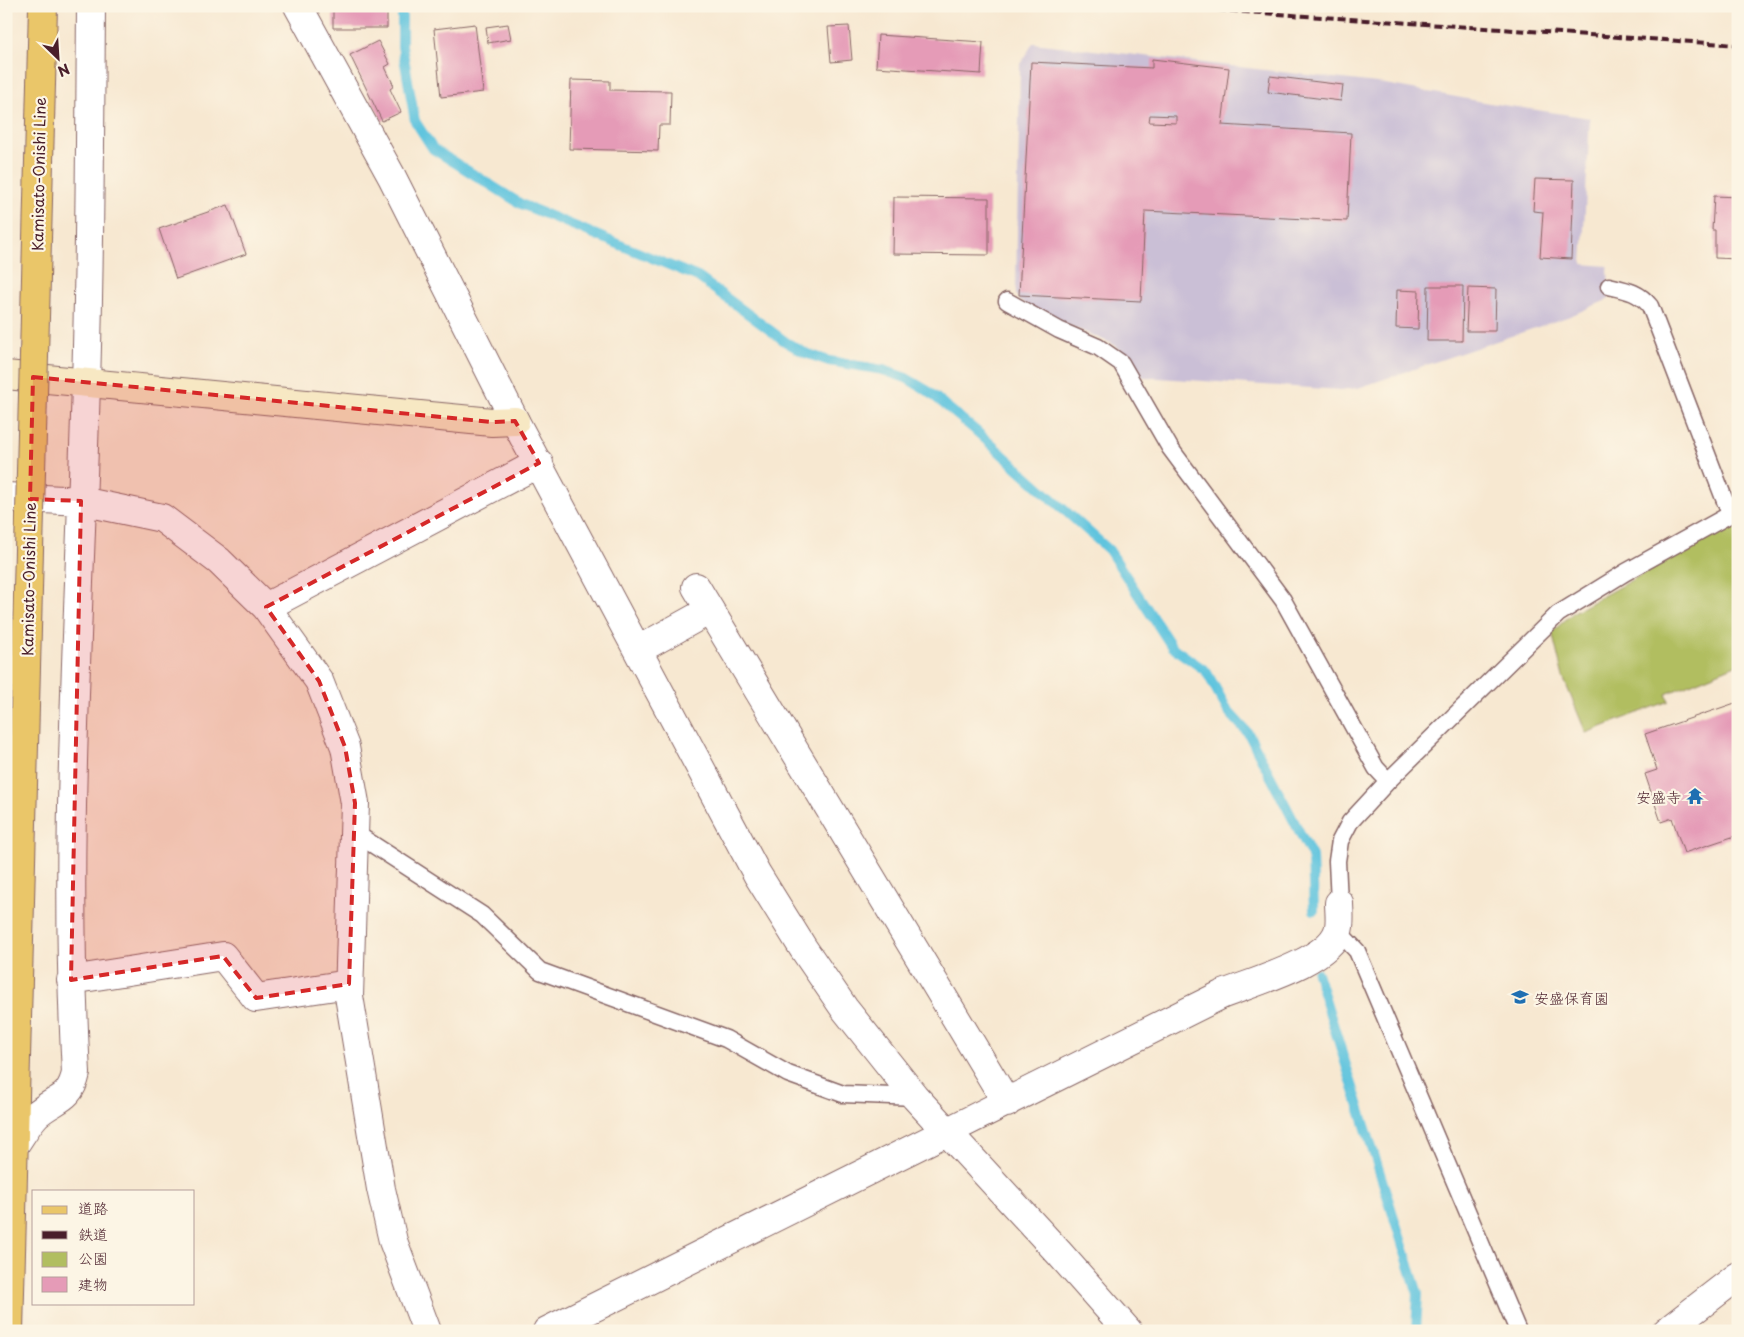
<svg xmlns="http://www.w3.org/2000/svg" width="1744" height="1337" viewBox="0 0 1744 1337" font-family="'Playpen Sans','Klee One',sans-serif">
  <style>
    .industrial { fill: #cabfd6 }
    .green { fill: #b1be60; stroke: #7e6e46 }
    .lines { fill: none; stroke-linecap: round; stroke-linejoin: round }
    .stream { stroke: #60c4de; stroke-width: 10 }
    .building { fill: #e59bb7; fill-rule: evenodd }
    .lane-casing { stroke: #876565; stroke-width: 19 }
    .street-casing { stroke: #876565; stroke-width: 30 }
    .secondary-casing { stroke: #876565; stroke-width: 30 }
    .primary-casing { stroke: #876565; stroke-width: 30 }
    .lane { stroke: #fff; stroke-width: 16 }
    .street { stroke: #fff; stroke-width: 28 }
    .secondary { stroke: #f7e8c3; stroke-width: 28 }
    .primary { stroke: #eac669; stroke-width: 28 }
    .rail { stroke: #4a1f2b; stroke-width: 4; stroke-dasharray: 8 4; stroke-linecap: butt }
    .primary-bridge-casing { stroke: #876565; stroke-width: 30; stroke-linecap: butt }
    .primary-bridge { stroke: #eac669; stroke-width: 28 }
    .marked { fill: #d62828; fill-opacity: 0.2; stroke: #d62828; stroke-width: 4; stroke-dasharray: 10 6; stroke-linejoin: round }
    .labels { text-anchor: middle; dominant-baseline: central; stroke-width: 4.5; stroke-linejoin: round; paint-order: stroke }
    .street-label { font-size: 15px; fill: #4a1f2b; stroke: #fcf5e5 }
    .poi-label { font-size: 15px; fill: #4a1f2b; stroke: #fcf5e5; text-anchor: end }
  </style>
  <rect width="100%" height="100%" fill="#fcf5e5"/>
  <filter id="ink" filterUnits="userSpaceOnUse"><feTurbulence type="fractalNoise" baseFrequency=".02" numOctaves="2"/><feDisplacementMap in="SourceGraphic" scale="10" xChannelSelector="R" yChannelSelector="G"/><feConvolveMatrix kernelMatrix="1 2 1 2 8 2 1 2 1" color-interpolation-filters="sRGB"/></filter>
  <filter id="wash" filterUnits="userSpaceOnUse"><feTurbulence type="fractalNoise" baseFrequency=".0096" numOctaves="4" result="noise"/><feDisplacementMap in="SourceGraphic" scale="20" xChannelSelector="R" yChannelSelector="G"/><feGaussianBlur stdDeviation="1.12" result="paint"/><feColorMatrix in="noise" values="0 0 0 0 0 0 0 0 0 0 0 0 0 0 0 0 0 1.4 0 .05"/><feComposite in="paint" operator="in"/></filter>
  <g filter="url(#wash)">
    <rect width="100%" height="100%" fill="#f7e8d1"/>
    <!-- industrial -->
    <path class="industrial" d="M1033,43L1385,84L1489,103L1590,118L1582,264L1608,266L1609,299L1570,316L1358,388L1341,390L1143,377L1128,356L1111,343L1045,316L1019,300L1016,294L1020,65Z"/>
    <!-- green -->
    <path class="green" d="M1738,521V664L1666,694L1669,701L1586,733L1563,677L1552,632L1574,612Z"/>
    <g class="lines">
      <!-- stream -->
      <path class="stream" d="M402,6V46L415,121L433,149L521,204L698,277L786,342L805,353L829,361L883,370L906,378L928,391L975,430L1109,550L1172,647L1206,671L1228,711L1248,733L1312,856L1314,910
        M1317,973L1418,1294L1416,1331"/>
    </g>
    <g id="blocks">
      <!-- building -->
      <path class="building" d="M333,6H387V28H333Z
        M475,24L483,92L441,97L434,29Z
        M508,24L511,39L488,43L486,27Z
        M849,26L852,60L831,62L828,27Z
        M878,35L983,42L981,74L876,67Z
        M378,41L390,64L385,67L394,86L390,89L401,112L382,121L350,55Z
        M1152,59L1229,68L1222,125L1351,133L1347,221L1145,211L1141,301L1019,295L1031,62L1152,68ZM1150,115L1176,116V123L1149,122Z
        M1270,76L1343,85L1341,101L1268,92Z
        M571,80L610,81V90L671,91L670,125H659L658,151L569,149Z
        M1535,179L1574,180L1571,259L1540,257L1543,212L1533,211Z
        M1714,196L1738,197V259L1715,258V230H1712Z
        M894,197L989,198V255L893,254Z
        M228,205L246,254L176,279L159,229Z
        M1428,286H1463L1462,341H1427Z
        M1468,288L1496,289L1495,331H1466Z
        M1397,290L1419,291L1418,329L1396,328Z
        M1735,703L1738,709V835L1684,853L1672,818L1661,822L1645,774L1657,770L1645,734Z"/>
    </g>
  </g>
  <g filter="url(#ink)">
    <use href="#blocks" fill-opacity="0" stroke="#876565" stroke-width="1"/>
    <g class="lines">
      <!-- lane casing -->
      <g class="lane-casing">
        <path id="lane" d="M1609,286C1626,290 1639,292 1650,306L1730,514
          M1007,301L1059,330L1098,347L1121,363L1170,448L1283,600L1376,768L1388,781
          M355,833L482,915L540,971L726,1039L788,1074L843,1094L915,1097
          M1339,903L1337,861L1340,841L1350,822L1388,781L1558,614L1626,572L1738,510
          M1338,931L1357,951L1518,1331"/>
      </g>
      <!-- street casing -->
      <g class="street-casing">
        <path id="street" d="M298,6L392,177L515,421L757,874L803,948L844,1008L915,1097L1059,1253L1128,1331
          M6,497L81,501L162,518L219,561L266,607L319,681L345,747L355,803L349,996L381,1189L393,1241L427,1331
          M696,587L1007,1103
          M266,607L539,463
          M638,650L710,610
          M71,980L223,956L256,998L349,984
          M14,1146C21,1136 28,1123 37,1114C55,1098 70,1101 76,1073C63,842 80,612 86,382C90,257 90,131 91,6
          M547,1331L1221,995C1250,983 1328,962 1338,931C1341,923 1339,911 1339,903
          M1667,1331L1738,1276"/>
      </g>
      <!-- secondary casing -->
      <g class="secondary-casing">
        <path id="secondary" d="M6,375L492,422L515,421"/>
      </g>
      <!-- primary casing -->
      <g class="primary-casing">
        <path id="primary" d="M9,1331L30,511"/>
      </g>
      <!-- lane -->
      <use href="#lane" class="lane"/>
      <!-- street -->
      <use href="#street" class="street"/>
      <!-- secondary -->
      <use href="#secondary" class="secondary"/>
      <!-- primary -->
      <use href="#primary" class="primary"/>
      <!-- rail -->
      <path class="rail" d="M1158,6L1738,45"/>
      <!-- primary-bridge casing -->
      <g class="primary-bridge-casing">
        <path id="primary-bridge" d="M30,511L43,6"/>
      </g>
      <!-- primary-bridge -->
      <use href="#primary-bridge" class="primary-bridge"/>
    </g>
  </g>
  <!-- marked area -->
  <path class="marked" d="M33,377L492,422L515,421L539,463L266,607L319,681L345,747L355,803L349,984L256,998L223,956L71,980L81,501L30,499Z"/>
  <!-- icons -->
  <defs>
    <g id="temple-bare" transform="scale(1.35)"><path d="M0-6L5-2H3V0L6.5 2.5H4V6H1.5V3h-3V6H-4V2.5H-6.5L-3 0V-2H-5Z" fill="#1f6fb2" stroke="#fcf5e5" stroke-width="2.5" paint-order="stroke"/></g>
    <g id="school-bare" transform="scale(1.35)"><path d="M0-5L7-2L0 1L-7-2ZM-4 1L0 2.5L4 1V4Q0 6-4 4Z" fill="#1f6fb2" stroke="#fcf5e5" stroke-width="2.5" paint-order="stroke"/></g>
  </defs>
  <g fill-rule="evenodd">
    <use href="#temple-bare" x="1695" y="796"/>
    <use href="#school-bare" x="1520" y="997"/>
  </g>
  <g class="labels">
    <!-- street labels -->
    <g class="street-label">
      <text transform="translate(38 174) rotate(-89)">Kamisato-Onishi Line</text>
      <text transform="translate(28 579) rotate(-89)">Kamisato-Onishi Line</text>
    </g>
    <!-- poi labels -->
    <g class="poi-label">
      <text x="1681" y="796">安盛寺</text>
      <text x="1534" y="997" text-anchor="start">安盛保育園</text>
    </g>
  </g>
  <!-- margin -->
  <rect width="1744" height="1337" fill="none" stroke="#fcf5e5" stroke-width="25"/>
  <!-- legend -->
  <rect x="32" y="1190" width="162" height="115" fill="#fcf5e5" stroke="#b59f9b"/>
  <rect x="42" y="1206" width="25" height="8" fill="#eac669" stroke="#b59f9b"/>
  <text x="78" y="1214" font-size="15" fill="#4a1f2b">道路</text>
  <rect x="42" y="1231" width="25" height="8" fill="#4a1f2b" stroke="#b59f9b"/>
  <text x="78" y="1240" font-size="15" fill="#4a1f2b">鉄道</text>
  <rect x="42" y="1252" width="25" height="15" fill="#b1be60" stroke="#b59f9b"/>
  <text x="78" y="1264" font-size="15" fill="#4a1f2b">公園</text>
  <rect x="42" y="1277" width="25" height="15" fill="#e59bb7" stroke="#b59f9b"/>
  <text x="78" y="1290" font-size="15" fill="#4a1f2b">建物</text>
  <!-- north arrow -->
  <g transform="translate(58 58) rotate(155)" stroke="#fcf5e5" stroke-width="4" paint-order="stroke">
  <path d="M0-4L9 19L0 12L-9 19Z" fill="#4a1f2b"/>
  <text y="-8" font-size="14" font-weight="bold" text-anchor="middle" fill="#4a1f2b">N</text>
  </g>
</svg>
